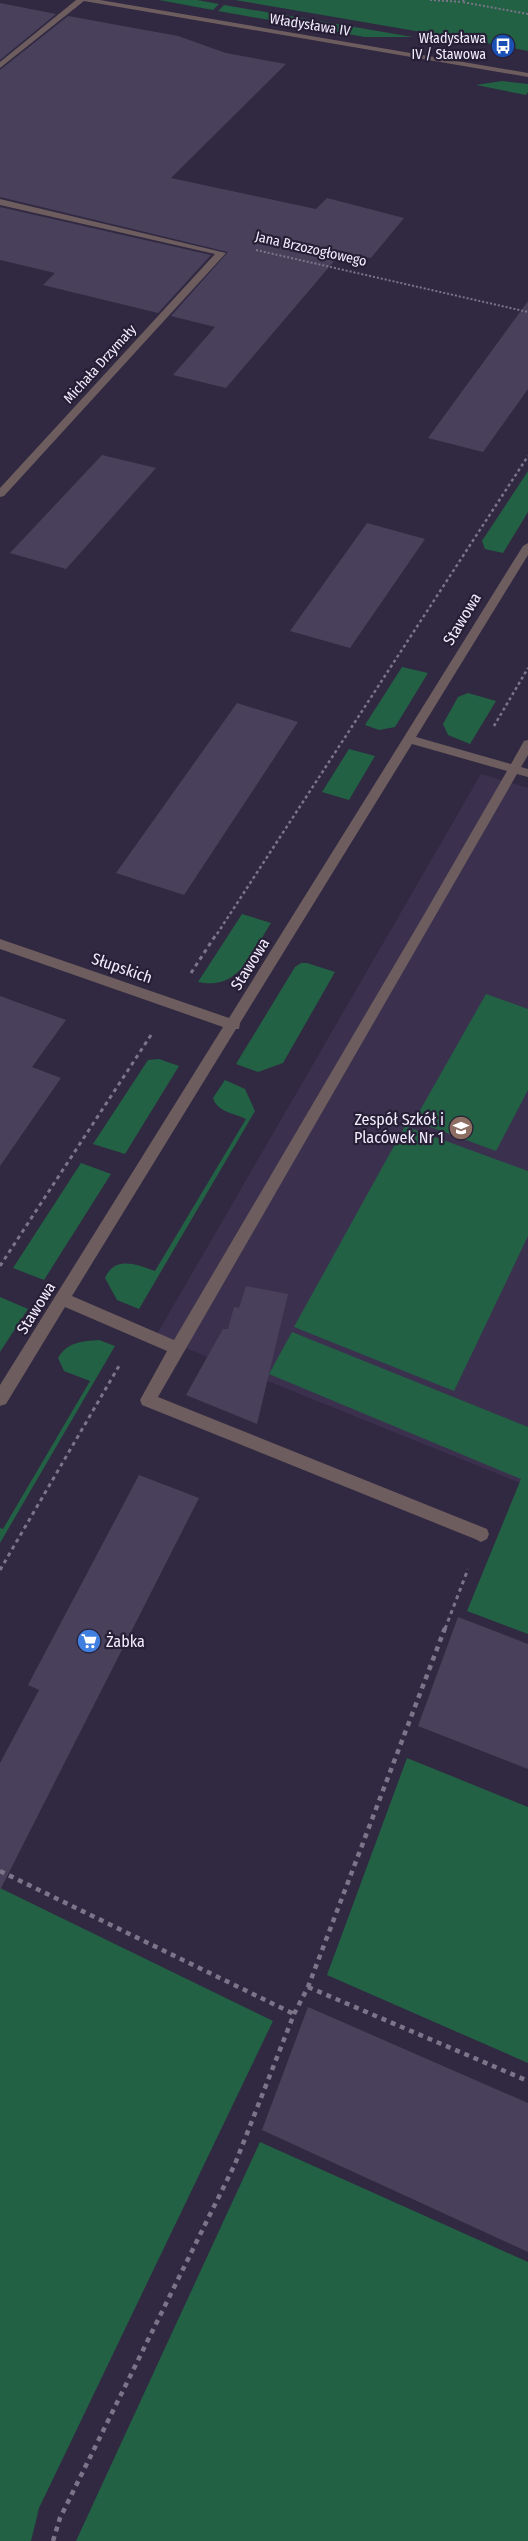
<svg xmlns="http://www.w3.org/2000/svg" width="528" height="2541" viewBox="0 0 528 2541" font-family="'Fira Sans Condensed',sans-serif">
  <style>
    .built { fill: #3b314f }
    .green { fill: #226144 }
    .building { fill: #49415b }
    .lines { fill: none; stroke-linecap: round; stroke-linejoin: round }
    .path-far3 { stroke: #7c758a; stroke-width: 2; stroke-dasharray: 2 2; stroke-linecap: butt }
    .path-far2 { stroke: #7c758a; stroke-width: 2.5; stroke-dasharray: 3 3; stroke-linecap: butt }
    .path-far1 { stroke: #7c758a; stroke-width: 3; stroke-dasharray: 4 4; stroke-linecap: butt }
    .path { stroke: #7c758a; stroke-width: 4.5; stroke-dasharray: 5 5; stroke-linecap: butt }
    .minor { fill: #6d5d5e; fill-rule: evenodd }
    .labels { text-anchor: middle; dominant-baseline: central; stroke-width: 4.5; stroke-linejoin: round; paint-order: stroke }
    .far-street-label { font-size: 14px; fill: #f2eefe; stroke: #271f36 }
    .far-poi-label { font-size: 14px; fill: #f2eefe; stroke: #271f36; text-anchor: end }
    .street-label { font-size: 16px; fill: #f2eefe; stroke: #271f36 }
    .poi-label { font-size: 16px; fill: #f2eefe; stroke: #271f36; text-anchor: end }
  </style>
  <rect width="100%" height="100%" fill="#312941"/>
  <!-- built -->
  <path class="built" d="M481,774L528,788V1486L156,1336Z"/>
  <!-- green -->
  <path class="green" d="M159,0H197L219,4L213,10Z
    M235,0H528V51L503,46Z
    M224,5L413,37H365L218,11Z
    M502,81L528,84V92L526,95L476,85Z
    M528,471V512L503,553L485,549L482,541Z
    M402,667L428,673L395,727L379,730L365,725Z
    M468,693L496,701L470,744L448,735L443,724L458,697Z
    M349,749L375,756L349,800L322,792Z
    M242,914L271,923C252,952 240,991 198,982Z
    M301,963H307L335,972L283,1063L258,1072L236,1064L295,967Z
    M486,994L528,1009V1090L496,1151L414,1121Z
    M159,1059L179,1066L125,1154L93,1144L148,1060Z
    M225,1080L245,1089L255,1111L139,1309L117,1300L105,1278C115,1255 138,1265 155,1271L246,1119C234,1113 217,1112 213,1098Z
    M405,1126L528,1171V1236L454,1391L294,1327Z
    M81,1163L111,1174L44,1280L13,1268Z
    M0,1297L28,1309L0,1352Z
    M292,1332L528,1427V1634L467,1611L521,1479L269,1374Z
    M99,1340L115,1346L0,1543V1528L3,1529L90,1381L64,1371L58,1358C67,1342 83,1341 99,1340Z
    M407,1758L528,1807V2063L327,1975Z
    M0,1888L273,2021L39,2508L31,2541H0Z
    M260,2142L528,2262V2541H76Z"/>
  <!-- building -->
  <path class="building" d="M0,3L56,14L0,60Z
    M68,16L178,36L226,53L286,64L171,178L316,209L327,198L404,218L371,258L341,253L226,388L173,375L215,327L171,316L228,252L0,197V70Z
    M0,207L211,255L158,313L43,285L55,273L0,260Z
    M528,301V389L483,452L428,438Z
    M102,455L156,468L66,569L10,553Z
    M367,523L425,539L350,648L290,631Z
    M237,703L298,722L184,895L116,873Z
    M0,996L66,1020L32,1067L61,1078L0,1166Z
    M246,1286L288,1294L257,1424L186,1395L223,1329H228L234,1307L239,1308Z
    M139,1475L199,1498L0,1890V1763L39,1690L28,1685Z
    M458,1617L528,1644V1769L418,1726Z
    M308,2007L528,2103V2252L262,2130Z"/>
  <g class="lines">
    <!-- path-far3 -->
    <path class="path-far3" d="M430,0L462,2
      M464,0L462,2L528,14
      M256,250L528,312"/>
    <!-- path-far2 -->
    <path class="path-far2" d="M494,726L528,668
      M217,934L528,456"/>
    <!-- path-far1 -->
    <path class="path-far1" d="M191,973L217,933
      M0,1266L151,1035
      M0,1570L119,1366
      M445,1629L468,1569"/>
    <!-- path -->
    <path class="path" d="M0,1871L294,2014
      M308,1987L528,2081
      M53,2541L60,2518L235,2164L294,2014L308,1987L445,1628"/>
    <!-- minor -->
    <path class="minor" d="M76,0H100L528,73V77L84,1L0,68V62Z
      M0,199L226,253L4,496L0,497V488L215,254L0,205Z
      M528,543V555L416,737L511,764L524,741L528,740V755L521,767L528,769V777L517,774L158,1397L487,1529L489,1534L487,1539L481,1542L475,1539L142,1405L140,1400L167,1351L65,1307L6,1404L0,1406V1385L223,1027L0,949V939L229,1018L523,546ZM412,744L507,771L425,913L174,1340L72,1296L236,1029H239L240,1023Z"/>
  </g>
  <!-- icons -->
  <defs>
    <g id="bus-disc" transform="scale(1.25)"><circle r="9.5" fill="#1a4fb4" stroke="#271f36"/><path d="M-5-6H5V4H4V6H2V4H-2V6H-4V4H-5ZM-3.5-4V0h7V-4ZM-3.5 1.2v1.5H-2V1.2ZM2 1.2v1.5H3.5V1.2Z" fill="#fff"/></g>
    <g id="school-disc" transform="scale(1.25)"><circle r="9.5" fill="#8d6e63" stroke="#271f36"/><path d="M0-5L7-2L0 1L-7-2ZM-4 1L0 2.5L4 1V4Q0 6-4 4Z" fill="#fff"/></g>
    <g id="supermarket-disc" transform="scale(1.25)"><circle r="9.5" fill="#3f7fe0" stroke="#271f36"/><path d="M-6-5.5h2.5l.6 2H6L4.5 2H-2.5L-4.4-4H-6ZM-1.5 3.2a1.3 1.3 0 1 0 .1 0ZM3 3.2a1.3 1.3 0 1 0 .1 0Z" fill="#fff"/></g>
  </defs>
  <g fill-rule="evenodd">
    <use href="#bus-disc" x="503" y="46"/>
    <use href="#school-disc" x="461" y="1128"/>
    <use href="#supermarket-disc" x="89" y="1641"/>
  </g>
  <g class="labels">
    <!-- far-street labels -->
    <g class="far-street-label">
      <text transform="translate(310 25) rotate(9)">Władysława IV</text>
      <text transform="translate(311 249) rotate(13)">Jana Brzozogłowego</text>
      <text transform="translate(100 364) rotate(-48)">Michała Drzymały</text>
    </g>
    <!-- far-poi labels -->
    <g class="far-poi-label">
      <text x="486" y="38">Władysława<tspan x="486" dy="16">IV / Stawowa</tspan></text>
    </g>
    <!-- street labels -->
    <g class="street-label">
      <text transform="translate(462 619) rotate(-59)">Stawowa</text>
      <text transform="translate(250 964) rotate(-58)">Stawowa</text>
      <text transform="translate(122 968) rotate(19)">Słupskich</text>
      <text transform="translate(36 1308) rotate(-58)">Stawowa</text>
    </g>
    <!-- poi labels -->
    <g class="poi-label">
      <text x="444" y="1119">Zespół Szkół i<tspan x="444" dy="18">Placówek Nr 1</tspan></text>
      <text x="106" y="1641" text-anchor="start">Żabka</text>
    </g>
  </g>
</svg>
